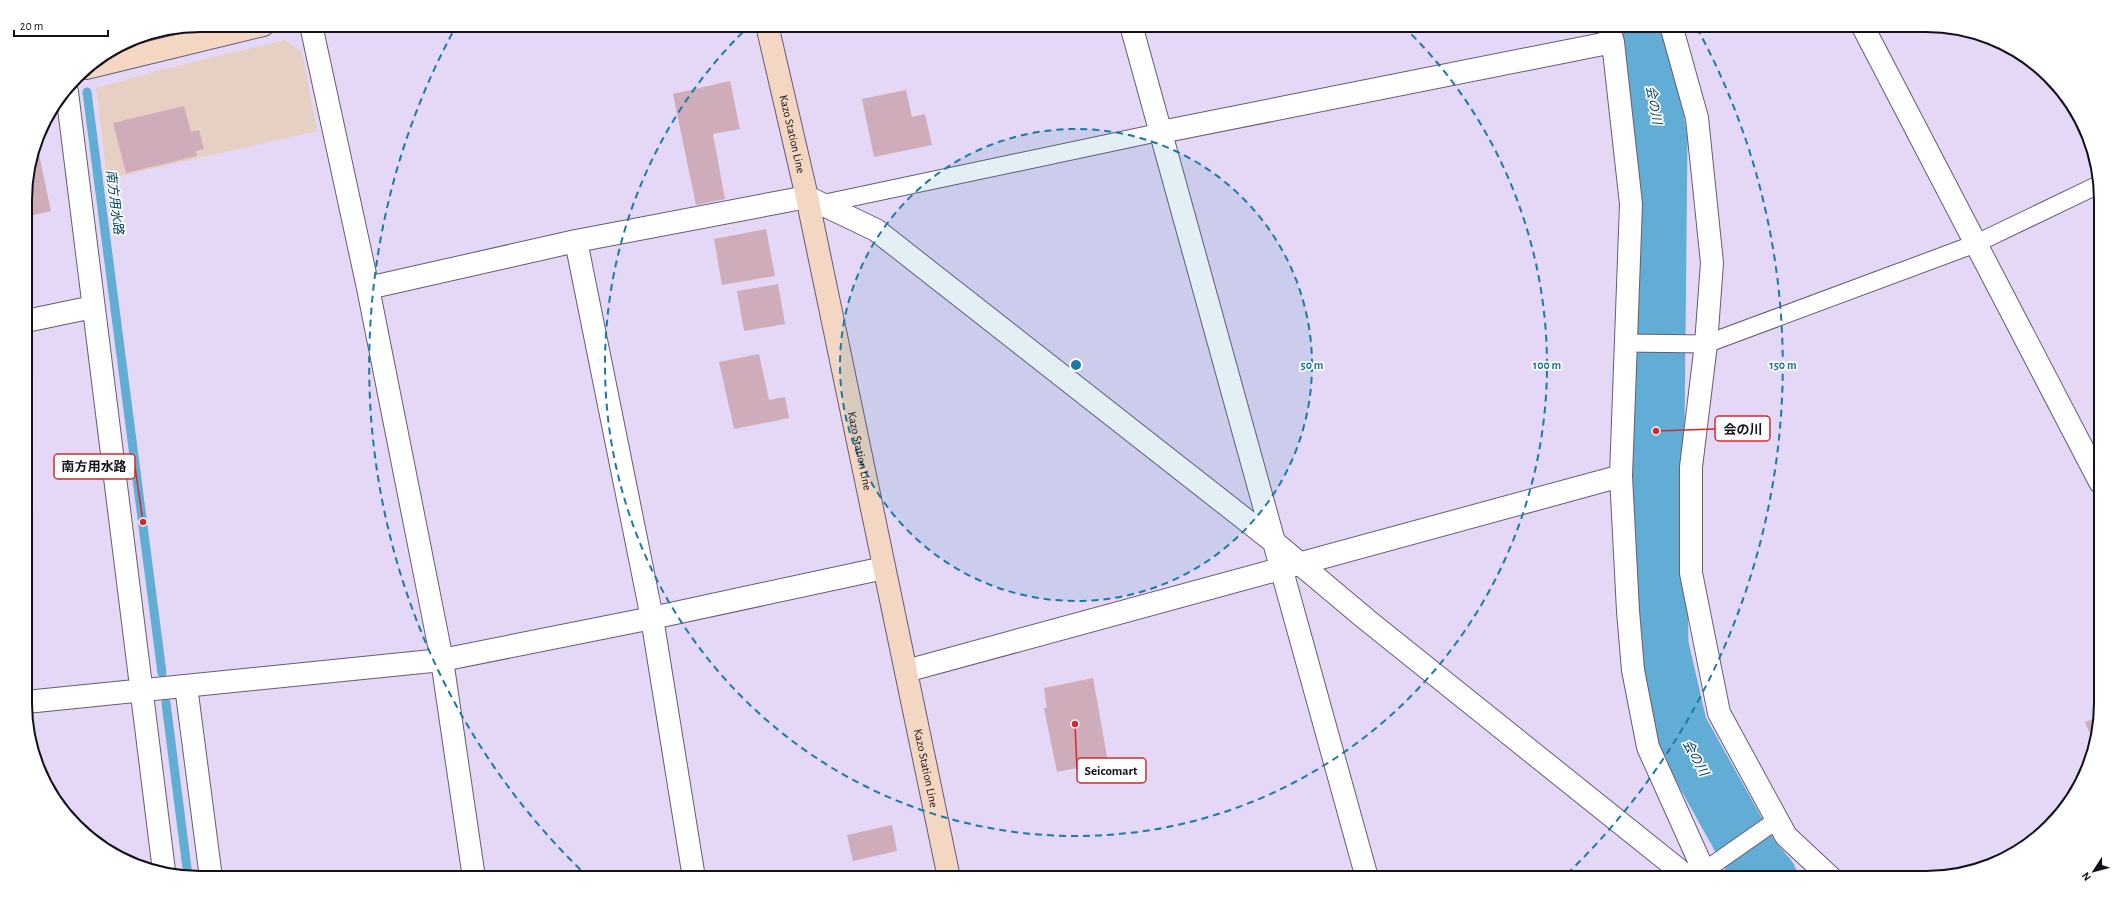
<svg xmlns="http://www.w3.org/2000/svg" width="2126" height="903" viewBox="0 0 2126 903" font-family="'Alegreya Sans','Noto Sans JP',sans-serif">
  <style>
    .commercial { fill: #e6d0c4 }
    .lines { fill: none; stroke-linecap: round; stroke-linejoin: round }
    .stream { stroke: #61add6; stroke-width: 9 }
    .river { stroke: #61add6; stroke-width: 57 }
    .building { fill: #ceacb9 }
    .lane-casing { stroke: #675b75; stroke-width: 19 }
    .street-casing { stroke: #675b75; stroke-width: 24 }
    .secondary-casing { stroke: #675b75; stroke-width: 24 }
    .lane { stroke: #fff; stroke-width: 17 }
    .street { stroke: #fff; stroke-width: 22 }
    .secondary { stroke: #f3d7c2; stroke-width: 22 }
    .ring { fill: none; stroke: #1b79a6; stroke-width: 2; stroke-dasharray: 7 5 }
    .labels { text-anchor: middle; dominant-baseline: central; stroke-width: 3.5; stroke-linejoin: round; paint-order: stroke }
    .street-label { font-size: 12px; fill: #140f1a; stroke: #fff }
    .water-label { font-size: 13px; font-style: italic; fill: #014460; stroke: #fff }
    .rim { fill: none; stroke: #140f1a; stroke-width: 2 }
    .centre { fill: #1b79a6; stroke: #fff; stroke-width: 2 }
    .ring-label { font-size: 12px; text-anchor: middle; font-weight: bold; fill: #1b79a6; stroke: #fff; stroke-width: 3.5; stroke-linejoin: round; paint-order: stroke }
    .leader { fill: none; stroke: #d62828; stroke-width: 1.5 }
    .callout-dot { fill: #d62828; stroke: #fff; stroke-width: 1.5 }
    .callout { fill: #fff; stroke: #d62828; stroke-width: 1.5 }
    .callout-label { font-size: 13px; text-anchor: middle; font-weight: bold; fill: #140f1a }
  </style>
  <rect width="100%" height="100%" fill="#e5d8f7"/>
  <!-- commercial -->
  <path class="commercial" d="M285,40L302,52L317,131L107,179L96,88L160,70Z"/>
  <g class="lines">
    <!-- stream -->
    <path class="stream" d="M87,92L162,673
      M166,703L188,876"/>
    <!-- river -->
    <path class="river" d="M1640,25L1659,140L1656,431L1660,645L1679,728L1751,857L1769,878"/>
  </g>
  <!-- building -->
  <path class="building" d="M730,81L740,129L713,134L725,199L696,205L673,94Z
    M906,90L912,117L925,114L932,145L874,157L862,99Z
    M184,106L191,132L199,130L204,149L196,151L197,156L126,173L113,123Z
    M37,145L51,211L25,217V188Z
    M766,229L775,276L722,285L714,239Z
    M778,284L785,324L744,331L737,291Z
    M759,354L769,400L785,397L789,418L734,429L719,362Z
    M1093,678L1108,762L1057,772L1044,708H1047L1044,688Z
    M2098,717L2093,741L2085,722Z
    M892,825L897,851L853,861L847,835Z"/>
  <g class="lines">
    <!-- lane casing -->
    <g class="lane-casing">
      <path id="lane" d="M821,204L1161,132
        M1626,343L1706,344L1975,244L2100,184
        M1704,871L1777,820"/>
    </g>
    <!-- street casing -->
    <g class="street-casing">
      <path id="street" d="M311,25L368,288L442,660L474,878
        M1131,25L1367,878
        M1608,25L1613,42L1631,204L1621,476L1628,611L1633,670L1648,747L1707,878
        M1671,25L1697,118L1712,263L1706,344L1691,467V573L1719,713L1786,836L1831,878
        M1862,25L2100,482
        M67,92L164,871
        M1161,132L1613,42
        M576,241L652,618L694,878
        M368,288L576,241L807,197L876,230L1274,542L1367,620L1689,878
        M26,321L93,307
        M906,671L1621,476
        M186,686L211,878
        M26,702L442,660L652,618L884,568"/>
    </g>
    <!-- secondary casing -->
    <g class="secondary-casing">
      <g id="secondary">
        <path id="s1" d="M767,25L807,197L949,878"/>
        <path d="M86,68L263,25"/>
      </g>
    </g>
    <!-- lane -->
    <use href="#lane" class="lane"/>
    <!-- street -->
    <use href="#street" class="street"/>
    <!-- secondary -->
    <use href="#secondary" class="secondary"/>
  </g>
  <!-- distance rings -->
  <circle cx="1076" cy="365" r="236" fill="#1b79a6" fill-opacity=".12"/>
  <g class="ring">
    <circle cx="1076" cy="365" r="236"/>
    <path d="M1403 26A471 471 0 1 1 749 26"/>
    <path d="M589 878A707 707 0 0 1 455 28M1697 28A707 707 0 0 1 1567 874"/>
  </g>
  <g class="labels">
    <!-- street labels -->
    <g class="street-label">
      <text stroke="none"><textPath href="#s1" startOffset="112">Kazo Station Line</textPath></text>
      <text stroke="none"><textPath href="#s1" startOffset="436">Kazo Station Line</textPath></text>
      <text stroke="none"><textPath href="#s1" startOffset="760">Kazo Station Line</textPath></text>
    </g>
    <!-- water labels -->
    <g class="water-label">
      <text transform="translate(1653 105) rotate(80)">会の川</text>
      <text transform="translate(114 202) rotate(83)">南方用水路</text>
      <text transform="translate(1695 758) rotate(61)">会の川</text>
    </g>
  </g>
  <!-- crop -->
  <path d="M0 0H2126V903H0ZM200 32H1926A168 168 0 0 1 2094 200V703A168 168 0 0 1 1926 871H200A168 168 0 0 1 32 703V200A168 168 0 0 1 200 32Z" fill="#fff" fill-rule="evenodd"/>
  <path class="rim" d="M200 32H1926A168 168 0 0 1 2094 200V703A168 168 0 0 1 1926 871H200A168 168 0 0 1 32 703V200A168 168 0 0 1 200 32Z"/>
  <circle cx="1076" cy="365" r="6" class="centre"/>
  <g class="ring-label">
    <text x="1312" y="369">50 m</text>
    <text x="1547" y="369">100 m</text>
    <text x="1783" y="369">150 m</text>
  </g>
  <!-- callouts -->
  <path class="leader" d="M1656 431L1715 429M143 522L135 467M1075 724L1077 770"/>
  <g class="callout-dot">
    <circle cx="1656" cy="431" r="4"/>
    <circle cx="143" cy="522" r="4"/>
    <circle cx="1075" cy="724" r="4"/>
  </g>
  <g class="callout">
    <rect x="1715" y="416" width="55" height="25" rx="4"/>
    <rect x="54" y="454" width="81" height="25" rx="4"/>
    <rect x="1077" y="758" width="69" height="25" rx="4"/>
  </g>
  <g class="callout-label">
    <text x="1743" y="434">会の川</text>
    <text x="94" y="471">南方用水路</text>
    <text x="1111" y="775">Seicomart</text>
  </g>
  <!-- north arrow -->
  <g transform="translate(2094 871) rotate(234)" stroke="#ffffff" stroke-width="3" paint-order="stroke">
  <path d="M0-3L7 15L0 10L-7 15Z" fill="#140f1a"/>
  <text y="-6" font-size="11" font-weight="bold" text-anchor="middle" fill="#140f1a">N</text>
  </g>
  <!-- scale -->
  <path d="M14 30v6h94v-6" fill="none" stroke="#140f1a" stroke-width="2"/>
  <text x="20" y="30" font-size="12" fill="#140f1a" stroke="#ffffff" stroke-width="3" paint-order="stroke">20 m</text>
</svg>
